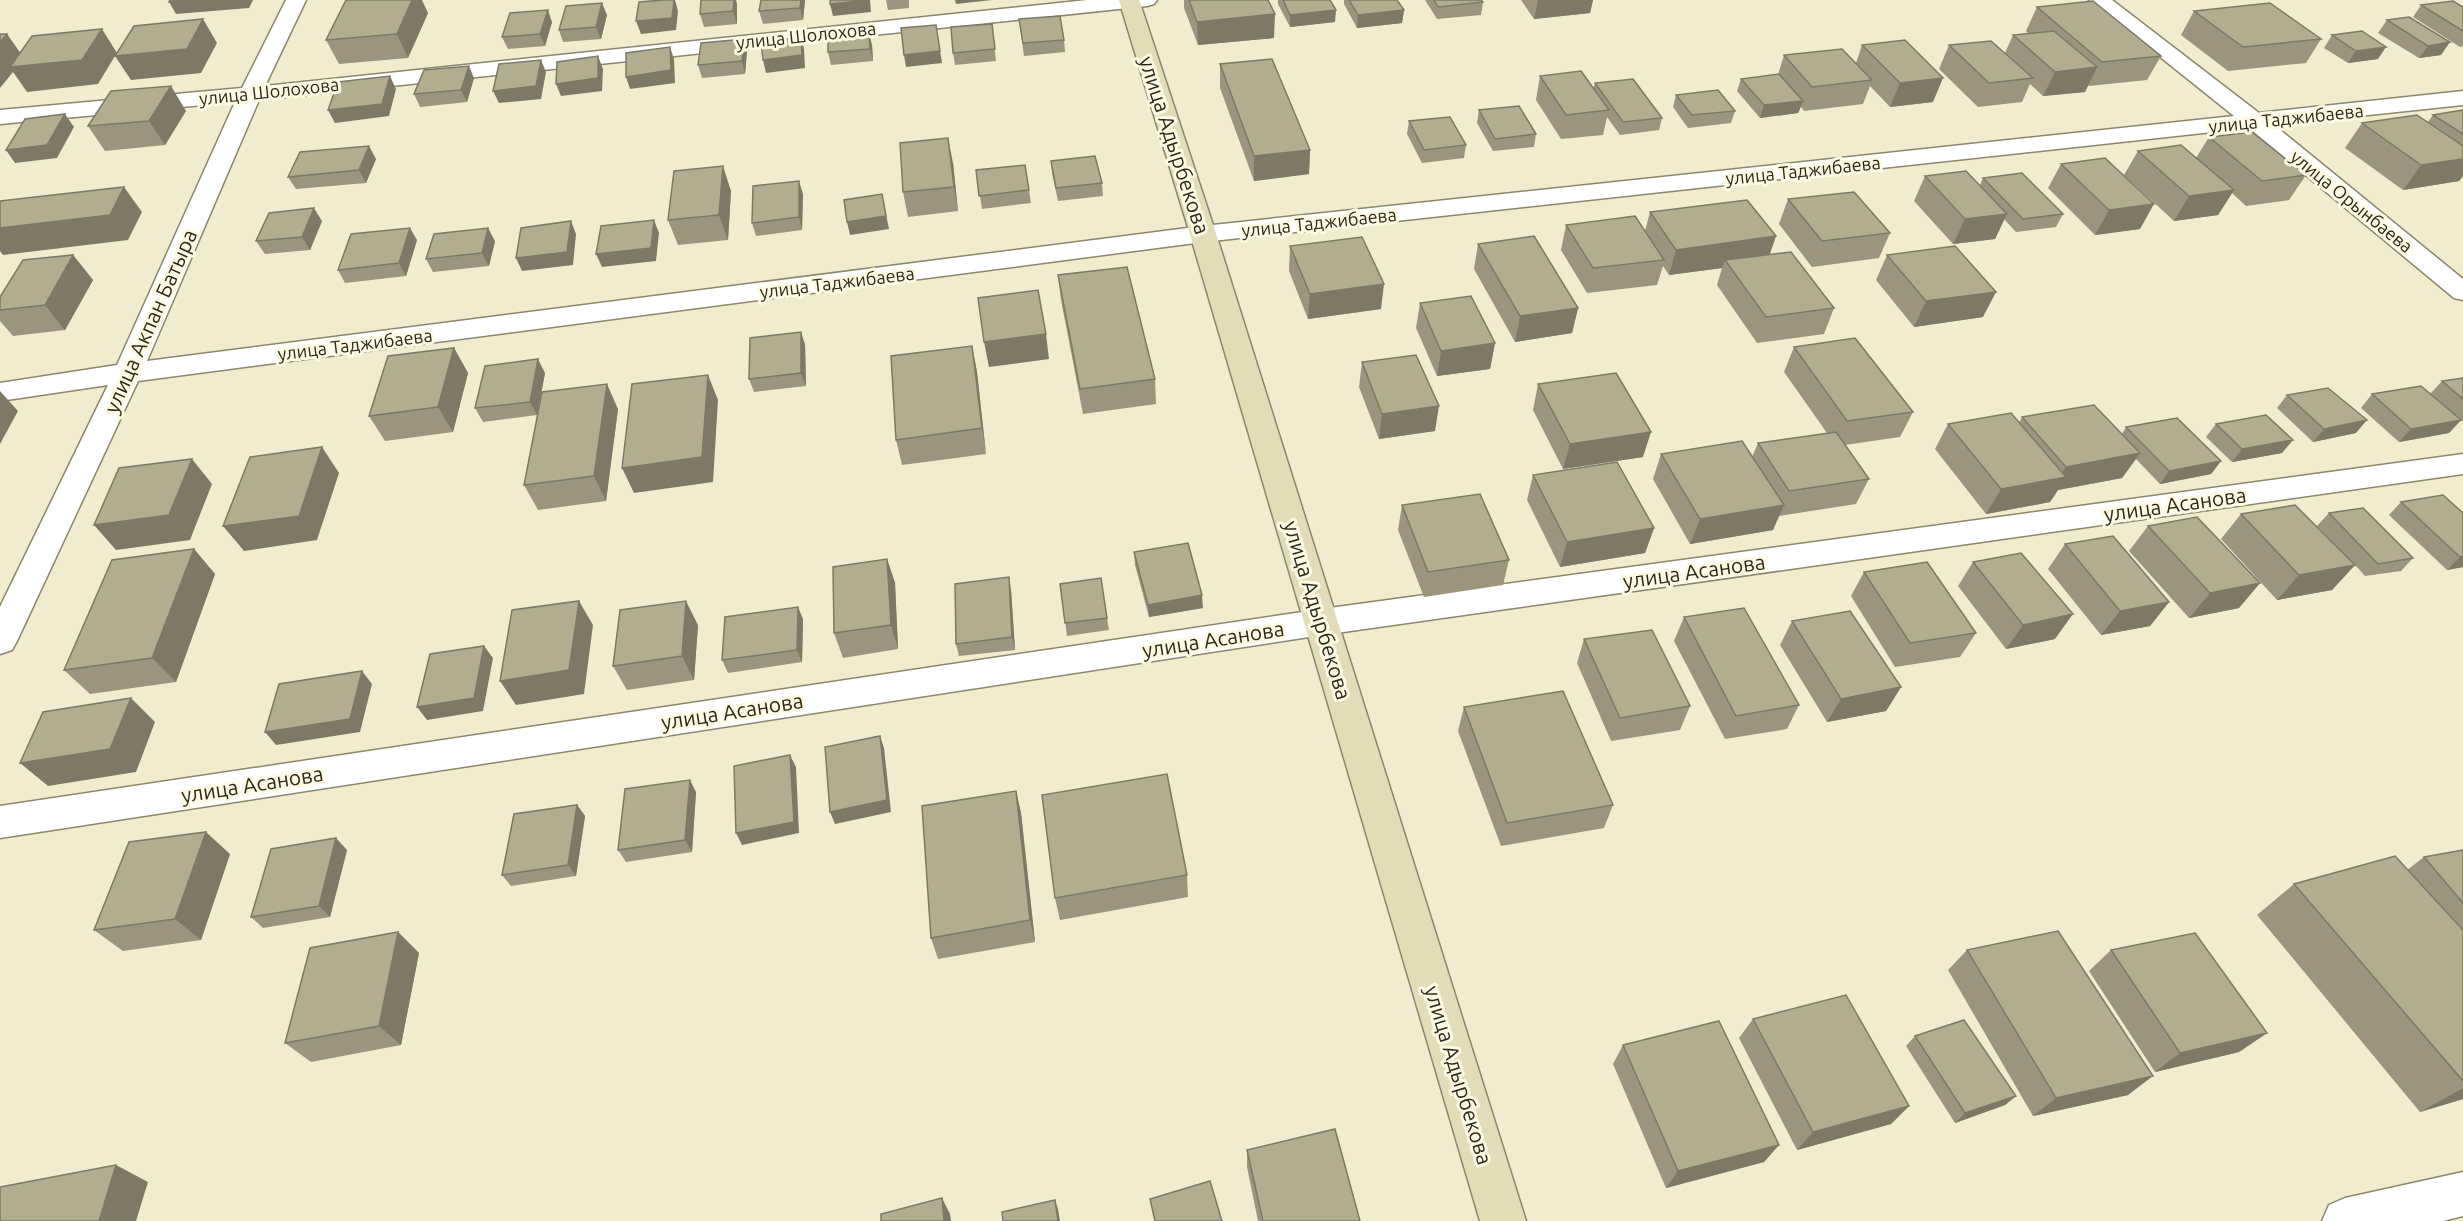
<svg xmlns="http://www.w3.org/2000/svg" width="2463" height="1221" viewBox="0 0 2463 1221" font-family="Ubuntu,sans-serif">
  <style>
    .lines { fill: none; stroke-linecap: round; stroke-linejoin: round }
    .minor-casing { stroke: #8c866a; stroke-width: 3 }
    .secondary-casing { stroke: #8c866a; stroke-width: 3 }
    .minor { fill: #fff; fill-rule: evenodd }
    .secondary { fill: #e3dcb8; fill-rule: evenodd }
    .wall { fill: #9a957c }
    .shaded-wall { fill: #7d7965 }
    .building { fill: #b3ad90; stroke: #7d7965; stroke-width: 1.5 }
    .labels { text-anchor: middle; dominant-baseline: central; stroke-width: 6; stroke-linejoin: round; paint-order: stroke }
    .far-street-label { font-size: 18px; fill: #2a281c; stroke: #fefae1 }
    .street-label { font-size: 21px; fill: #2a281c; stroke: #fefae1 }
  </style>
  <rect width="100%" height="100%" fill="#f2ecce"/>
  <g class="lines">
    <!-- minor casing -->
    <g class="minor-casing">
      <path id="minor" d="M286,0H306L265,86L1087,0H1157L1154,4L1147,6L259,100L147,361L1203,226L2234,116L2089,0H2112L2259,113L2463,91V105L2274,125L2463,279V300L2454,298L2249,128L1203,242L138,381L17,641L12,650L0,654V607L108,385L0,401V383L117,365L235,102L0,124V110L242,88Z
        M2463,454V474L1322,635L0,838V806L1322,609Z
        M2463,1172V1216L2443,1221H2322L2329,1205L2345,1198Z"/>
    </g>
    <!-- secondary casing -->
    <g class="secondary-casing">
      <path id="secondary" d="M1119,0H1139L1216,234L1526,1221H1480L1190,234Z"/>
    </g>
    <!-- minor -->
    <use href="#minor" class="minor"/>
    <!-- secondary -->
    <use href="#secondary" class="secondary"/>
  </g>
  <!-- wall -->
  <path class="wall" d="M761,0H805L803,20L763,24L759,11Z
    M886,0H909V8L888,10Z
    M1184,0H1268L1274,38L1198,45L1184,8Z
    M1278,0H1330L1335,22L1290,27L1278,4Z
    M1344,0H1397L1404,10L1402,23L1357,28L1344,4Z
    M1425,0H1481L1483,2L1481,15L1437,19Z
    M1521,0H1593L1590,13L1534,19Z
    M737,4V24L704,27L700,14Z
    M2421,5L2463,7V46L2460,47L2413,17Z
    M2037,7L2161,56L2147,80L2089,86L2088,85L2085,92L2043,96L2030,84L2022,102L1978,107L1939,69L1949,45L2005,53L2013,35L2029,34L2026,31Z
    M2194,11L2321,39L2306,63L2228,71L2181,35Z
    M428,13L408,58L339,64L326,40Z
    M607,15L601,39L563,42L559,30Z
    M2409,17L2441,55L2419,58L2378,33L2387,20Z
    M1019,19L1064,40L1065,52L1024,56Z
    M552,22L545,46L508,49L502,37Z
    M992,24L996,61L955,65L953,53Z
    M2332,35L2378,59L2348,63L2324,48Z
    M744,39L747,51L745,74L702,78L698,65Z
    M872,45L873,61L831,65L828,52Z
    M1862,45L1933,102L1890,107L1870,86L1863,104L1804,111L1801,107L1798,113L1760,118L1737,91L1741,79L1778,75L1784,55L1856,63Z
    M1220,64L1310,150L1309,174L1254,181L1220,88Z
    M1540,76L1593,89L1595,83L1662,118L1659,130L1620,135L1607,117L1603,135L1561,139L1536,100Z
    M474,78L467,102L420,107L414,94Z
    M1676,95L1735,111L1731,123L1688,128L1673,107Z
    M1479,110L1536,134L1534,147L1493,151L1477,123Z
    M2463,110V176L2459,181L2403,190L2345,148L2362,123L2428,122L2433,115Z
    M186,111L165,145L105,151L88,126Z
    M1409,121L1466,145L1464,158L1422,163L1407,134Z
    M2209,137L2306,175L2289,200L2246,206L2232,193L2218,215L2174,221L2124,175L2138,151L2196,158Z
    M376,159L366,183L296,189L288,177Z
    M1051,161L1102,183L1103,196L1058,201L1052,173Z
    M953,163L958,211L908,217L903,192Z
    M2061,164L2140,229L2095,235L2048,188Z
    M976,170L1029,190L1031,203L982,209Z
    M1925,176L1980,185L1983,178L2063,214L2056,227L2016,232L2004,219L1995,239L1953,244L1914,201Z
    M731,191L728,240L678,245L668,220Z
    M803,194L802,230L756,236L752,223Z
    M1788,199L1890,233L1879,258L1812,267L1779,224Z
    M1650,212L1776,236L1770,254L1834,308L1824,334L1757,343L1717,285L1722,268L1669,275L1663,266L1657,285L1587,293L1561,250L1566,225L1645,231Z
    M322,221L310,250L265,254L256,241Z
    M417,240L406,276L345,283L338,270Z
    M495,241L489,266L433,272L426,259Z
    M1478,244L1578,308L1572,333L1515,342L1474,269Z
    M1290,246L1381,309L1308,319L1289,271Z
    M73,255L93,280L65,330L13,336L0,321V297Z
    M1887,255L1983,317L1914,327L1876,280Z
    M1058,275L1155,379L1156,404L1083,414L1061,300Z
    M1420,303L1495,343L1490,369L1437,376L1416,328Z
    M801,332L805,345L806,386L754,392L749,379Z
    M972,346L977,372L986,454L902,465L896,440Z
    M1794,347L1913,412L1900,437L1845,445L1869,479L1856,504L1779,516L1773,530L1690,544L1653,479L1661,454L1752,457L1758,443L1827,433L1784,372Z
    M454,348L468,373L453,432L385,441L369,416Z
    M1362,362L1435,431L1379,439L1359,387Z
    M545,373L537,415L483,422L475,408Z
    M2463,378V422L2461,420L2449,433L2399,442L2361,408L2372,394H2430L2442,381Z
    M1538,384L1643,457L1563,469L1533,410Z
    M2287,395L2356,433L2313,442L2277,408Z
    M618,409L606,501L538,510L524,485Z
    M2022,417L2122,434L2126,427L2221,461L2211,474L2160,484L2136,459L2122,478L2058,490L2050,502L1986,514L1935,449L1948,424L2019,423Z
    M2216,424L2282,453L2232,462L2206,437Z
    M1533,475L1654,528L1645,553L1560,567L1527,500Z
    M2401,502L2463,513V567L2447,570L2389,515Z
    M1402,505L1509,560L1503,585L1424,597L1398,530Z
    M2329,513L2413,558L2401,571L2365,576L2355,565L2332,590L2277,600L2221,539L2241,514L2349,559L2317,526Z
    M2148,526L2260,583L2239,608L2189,618L2129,551Z
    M2065,544L2169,602L2150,626L2101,635L2048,569Z
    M194,549L215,574L176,682L90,694L64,670Z
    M1134,552L1203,608L1149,617L1135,565Z
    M887,559L895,583L898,649L843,658L834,633Z
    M1973,562L2055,639L2006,649L1958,586Z
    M1864,572L1976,633L1960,657L1895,667L1851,596Z
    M1060,584L1107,618L1109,630L1067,636Z
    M1011,590L1015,650L959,656L956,644Z
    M1684,617L1799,705L1787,729L1725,739L1674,641Z
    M803,619L802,662L728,673L722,660Z
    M1792,621L1901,687L1886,711L1827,722L1780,645Z
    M698,625L694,680L627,690L613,666Z
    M1584,639L1690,706L1680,730L1611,741L1577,663Z
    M1464,707L1613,805L1604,828L1501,846L1458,731Z
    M1016,791L1021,813L1035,942L938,959L931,938Z
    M696,792L692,852L626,862L618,850Z
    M577,805L585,816L576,876L511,886L502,875Z
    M347,850L330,917L263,928L251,917Z
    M2463,850V1099L2420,1112L2257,915L2294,884L2407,870L2424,857Z
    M230,854L201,940L123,951L94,930Z
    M1187,875L1188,897L1060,920L1055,898Z
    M398,932L419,953L401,1045L311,1062L285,1043Z
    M1967,950L2128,1095L2033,1116L1948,970Z
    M2111,950L2267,1033L2239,1052L2155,1072L2089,971Z
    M1753,1019L1909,1106L1891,1124L1797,1150L1739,1038Z
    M1915,1036L2016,1096L2005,1105L1955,1123L1906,1046Z
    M1623,1045L1779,1145L1764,1162L1666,1188L1613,1064Z
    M1247,1150L1360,1221H1258L1247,1167Z"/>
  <!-- shaded-wall -->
  <path class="shaded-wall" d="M192,0H253L249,8L176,14L169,2Z
    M412,0H422L428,13L408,58L397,34Z
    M675,0L678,11L676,30L641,34L636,21Z
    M734,0H736L737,4V24L733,11Z
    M801,0H805L803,20L800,8Z
    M870,0L871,12L833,16L830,4Z
    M955,0H992L956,4Z
    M1538,0H1593L1590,13L1534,19Z
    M602,3L607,15L601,39L596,27Z
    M548,10L552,22L545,46L540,34Z
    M1336,10L1335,22L1290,27V15Z
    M1404,10L1402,23L1357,28L1358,15Z
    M1275,14L1274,38L1198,45L1197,22Z
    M203,19L217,43L201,73L131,80L115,56L98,84L27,92L13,72L0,88V42L7,34L24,58L102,29L117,53Z
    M936,25L942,63L906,67L904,55Z
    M869,33L872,45L873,61L870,49Z
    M801,37L804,49L805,68L766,73L763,60Z
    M744,39L747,51L745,74L742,61Z
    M2450,42L2441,55L2419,58L2428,46Z
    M670,47L674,59L675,83L630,89L626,77Z
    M2386,47L2378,59L2348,63L2356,51Z
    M598,56L603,69L602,91L561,96L556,84Z
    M541,60L546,72L541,99L499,103L493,91Z
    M469,66L474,78L467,102L461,90Z
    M2097,67L2085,92L2043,96L2055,72Z
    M390,76L396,89L389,116L335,123L328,110Z
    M1943,78L1933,102L1890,107L1900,83Z
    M171,86L186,111L165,145L149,121Z
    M1803,101L1798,113L1760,118L1764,105Z
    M65,114L74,127L57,158L15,163L6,150Z
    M948,138L953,163L958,211L954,187Z
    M369,146L376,159L366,183L359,170Z
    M1310,150L1309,174L1254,181V156Z
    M2463,159V176L2459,181L2403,190L2421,165Z
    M723,166L731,191L728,240L719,215Z
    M799,181L803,194L802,230L799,217Z
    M124,187L142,212L128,240L3,255L0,251V228Z
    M2234,190L2218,215L2174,221L2189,196Z
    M882,194L889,229L850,235L847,222Z
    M2154,204L2140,229L2095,235L2109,210Z
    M314,208L322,221L310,250L302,237Z
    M2007,214L1995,239L1953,244L1965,219Z
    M654,220L659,233L656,261L602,267L596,254Z
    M571,221L576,234L573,265L522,271L516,258Z
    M410,228L417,240L406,276L399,263Z
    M488,228L495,241L489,266L482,253Z
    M1776,236L1767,261L1725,260L1722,268L1669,275L1676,250Z
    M73,255L93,280L65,330L45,305Z
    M1384,284L1381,309L1308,319L1310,294Z
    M1996,292L1983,317L1914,327L1926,301Z
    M1578,308L1572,333L1515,342L1520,316Z
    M801,332L805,345L806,386L801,373Z
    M1046,334L1049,359L989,367L984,342Z
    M1495,343L1490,369L1437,376L1441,351Z
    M972,346L977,372L986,454L982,428Z
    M454,348L468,373L453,432L438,407Z
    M538,359L545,373L537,415L530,402Z
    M708,375L718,400L713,482L634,493L622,468Z
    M607,384L618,409L606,501L594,476Z
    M0,391L18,411L0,444Z
    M1439,406L1435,431L1379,439L1382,414Z
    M2367,420L2356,433L2313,442L2324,429Z
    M2461,420L2449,433L2399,442L2411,429Z
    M1651,432L1643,457L1563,469L1570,444Z
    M2293,440L2282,453L2232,462L2242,449Z
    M322,447L339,473L317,540L244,551L223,526Z
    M2140,453L2122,478L2058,490L2050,502L1986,514L2001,489L2058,479L2066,467Z
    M192,459L212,484L190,540L116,550L94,525Z
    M2221,461L2211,474L2160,484L2169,471Z
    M1784,505L1773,530L1690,544L1700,519Z
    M1654,528L1645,553L1560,567L1567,542Z
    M194,549L215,574L176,682L152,658Z
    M2463,556V567L2447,570L2460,557Z
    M887,559L895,583L898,649L891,625Z
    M2355,565L2332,590L2277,600L2299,575Z
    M1009,577L1011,590L1015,650L1012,637Z
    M2260,583L2239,608L2189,618L2210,593Z
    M1202,595L1203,608L1149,617L1148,605Z
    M579,601L593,625L584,694L516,705L500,681Z
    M686,601L698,625L694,680L682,656Z
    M2169,602L2150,626L2101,635L2120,611Z
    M798,607L803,619L802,662L797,650Z
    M2073,614L2055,639L2006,649L2023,625Z
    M484,646L493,658L483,711L427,720L417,707Z
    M362,671L372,684L360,732L276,745L265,732Z
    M1901,687L1886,711L1827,722L1841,699Z
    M131,698L155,722L136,772L48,786L20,763Z
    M880,736L884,748L891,812L835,824L830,812Z
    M790,755L796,767L799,833L742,845L736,833Z
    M690,780L696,792L692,852L685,840Z
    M1016,791L1021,813L1035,942L1030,920Z
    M577,805L585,816L576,876L568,865Z
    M206,832L230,854L201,940L175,919Z
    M336,838L347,850L330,917L319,906Z
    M398,932L419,953L401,1045L379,1026Z
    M2267,1033L2239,1052L2155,1072L2180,1053Z
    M2153,1076L2128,1095L2033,1116L2056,1098Z
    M2463,1088V1099L2420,1112Z
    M2016,1096L2005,1105L1955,1123L1965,1113Z
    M1909,1106L1891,1124L1797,1150L1813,1132Z
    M1779,1145L1764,1162L1666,1188L1678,1171Z
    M116,1165L148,1182L136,1221H99Z
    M942,1198L950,1214L951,1221H944Z
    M1055,1200L1058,1209L1060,1221H1058Z"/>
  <!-- building -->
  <path class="building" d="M170,0H192L169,2Z
    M346,0H412L397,34L326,40Z
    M662,0H674L672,18L636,21L639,2Z
    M701,0H734L733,11L700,14Z
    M761,0H801L800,8L759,11Z
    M830,0H869L830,4Z
    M1189,0H1268L1275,14L1197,22Z
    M1283,0H1330L1336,10L1290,15Z
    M1349,0H1397L1404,10L1358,15Z
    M1434,0H1481L1483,2L1438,7Z
    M2093,1L2161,56L2102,62L2037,7Z
    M2453,1L2463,7V31L2421,5Z
    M602,3L596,27L559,30L566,6Z
    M2270,3L2321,39L2243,47L2194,11Z
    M548,10L540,34L502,37L510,13Z
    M1060,16L1064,40L1023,43L1019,19Z
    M2409,17L2450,42L2428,46L2387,20Z
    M203,19L187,49L115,56L134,26Z
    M992,24L995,49L953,53L951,27Z
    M936,25L940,51L904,55L901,28Z
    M102,29L82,60L10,67L32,36Z
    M2054,31L2097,67L2055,72L2013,35Z
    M2362,31L2386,47L2356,51L2332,35Z
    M869,33L870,49L828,52V37Z
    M0,34H7L0,42Z
    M801,37L802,55L763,60L761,42Z
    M744,39L742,61L698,65L701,43Z
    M1905,40L1943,78L1900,83L1862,45Z
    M1991,41L2033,78L1989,83L1949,45Z
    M670,47L671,70L626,77V53Z
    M1842,49L1872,80L1812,87L1784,55Z
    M598,56V78L556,84L557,62Z
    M1272,59L1310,150L1254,156L1220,64Z
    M541,60L536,86L493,91L499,64Z
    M469,66L461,90L414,94L424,70Z
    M1581,71L1609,110L1566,115L1540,76Z
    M1779,74L1803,101L1764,105L1741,79Z
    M390,76L382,104L328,110L338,82Z
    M1633,79L1662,118L1623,122L1595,83Z
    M171,86L149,121L88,126L111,91Z
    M1718,90L1735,111L1692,115L1676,95Z
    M1519,106L1536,134L1495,139L1479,110Z
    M2463,110V134L2433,115Z
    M65,114L47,145L6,150L25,119Z
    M2417,115L2463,146V159L2421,165L2362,123Z
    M1450,117L1466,145L1424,150L1409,121Z
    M2252,132L2306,175L2262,181L2209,137Z
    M948,138L954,187L903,192L900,143Z
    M2181,145L2234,190L2189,196L2138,151Z
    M369,146L359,170L288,177L300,152Z
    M1095,156L1102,183L1056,188L1051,161Z
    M2105,158L2154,204L2109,210L2061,164Z
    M1025,165L1029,190L979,196L976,170Z
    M723,166L719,215L668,220L674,171Z
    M1966,171L2007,214L1965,219L1925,176Z
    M2022,173L2063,214L2023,219L1983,178Z
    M799,181V217L752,223L753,186Z
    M124,187L110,215L0,228V201Z
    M1854,192L1890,233L1822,241L1788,199Z
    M882,194L886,216L847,222L844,200Z
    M1747,200L1776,236L1676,250L1650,212Z
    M314,208L302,237L256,241L269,213Z
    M1635,216L1664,260L1593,268L1566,225Z
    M654,220L651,248L596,254L601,226Z
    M571,221L567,252L516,258L521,228Z
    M410,228L399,263L338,270L351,234Z
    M488,228L482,253L426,259L434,234Z
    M1534,236L1578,308L1520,316L1478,244Z
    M1362,237L1384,284L1310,294L1290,246Z
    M1955,246L1996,292L1926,301L1887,255Z
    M1791,252L1834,308L1766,317L1725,260Z
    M73,255L45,305L0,310V297L23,260Z
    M1127,267L1155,379L1080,389L1058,275Z
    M1038,290L1046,334L984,342L978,298Z
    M1471,296L1495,343L1441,351L1420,303Z
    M801,332V373L749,379L750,338Z
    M1855,338L1913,412L1847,421L1794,347Z
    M972,346L982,428L896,440L891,356Z
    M454,348L438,407L369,416L388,356Z
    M1416,355L1439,406L1382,414L1362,362Z
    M538,359L530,402L475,408L485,366Z
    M1616,373L1651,432L1570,444L1538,384Z
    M708,375L702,457L622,468L632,384Z
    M2463,378V399L2442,381Z
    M607,384L594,476L524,485L542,392Z
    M2421,386L2461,420L2411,429L2372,394Z
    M2328,388L2367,420L2324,429L2287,395Z
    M2094,405L2140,453L2066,467L2022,417Z
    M2011,413L2066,477L2001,489L1948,424Z
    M2266,415L2293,440L2242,449L2216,424Z
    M2177,418L2221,461L2169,471L2126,427Z
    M1836,432L1869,479L1789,491L1758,443Z
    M1742,441L1784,505L1700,519L1661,454Z
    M322,447L299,516L223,526L250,457Z
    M192,459L169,515L94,525L119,468Z
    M1617,462L1654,528L1567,542L1533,475Z
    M1480,494L1509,560L1428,572L1402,505Z
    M2443,495L2463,513V556L2460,557L2401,502Z
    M2295,505L2355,565L2299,575L2241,514Z
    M2363,508L2413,558L2378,564L2329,513Z
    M2197,517L2260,583L2210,593L2148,526Z
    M2113,536L2169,602L2120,611L2065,544Z
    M1188,543L1202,595L1148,605L1134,552Z
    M194,549L152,658L64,670L112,560Z
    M2021,553L2073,614L2023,625L1973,562Z
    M887,559L891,625L834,633L833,567Z
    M1927,562L1976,633L1910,643L1864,572Z
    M1009,577L1012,637L956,644L955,584Z
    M1101,578L1107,618L1065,623L1060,584Z
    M579,601L569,670L500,681L512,610Z
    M686,601L682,656L613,666L620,610Z
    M798,607L797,650L722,660L725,617Z
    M1744,608L1799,705L1736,716L1684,617Z
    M1850,611L1901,687L1841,699L1792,621Z
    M1652,630L1690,706L1620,718L1584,639Z
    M484,646L474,698L417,707L430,654Z
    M362,671L350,719L265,732L279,684Z
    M1563,691L1613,805L1507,823L1464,707Z
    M131,698L110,749L20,763L43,712Z
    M880,736L887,800L830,812L825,747Z
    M790,755L794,822L736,833L734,766Z
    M1167,774L1187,875L1055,898L1042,795Z
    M690,780L685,840L618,850L625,789Z
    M1016,791L1030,920L931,938L922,806Z
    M577,805L568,865L502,875L514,814Z
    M206,832L175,919L94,930L129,842Z
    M336,838L319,906L251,917L271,849Z
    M2463,850V903L2424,857Z
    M2395,856L2463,930V1081L2294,884Z
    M2058,931L2153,1076L2056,1098L1967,950Z
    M398,932L379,1026L285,1043L310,948Z
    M2195,933L2267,1033L2180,1053L2111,950Z
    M1846,995L1909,1106L1813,1132L1753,1019Z
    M1964,1020L2016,1096L1965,1113L1915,1036Z
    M1719,1021L1779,1145L1678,1171L1623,1045Z
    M1335,1129L1360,1221H1263L1247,1150Z
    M116,1165L99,1221H0V1187Z
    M1210,1181L1222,1221H1155L1150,1199Z
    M942,1198L944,1221H881V1214Z
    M1055,1200L1058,1221H1003L1002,1212Z"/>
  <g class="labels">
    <!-- far-street labels -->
    <g class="far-street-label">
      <text transform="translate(806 35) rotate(-6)">улица Шолохова</text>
      <text transform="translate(269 91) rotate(-6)">улица Шолохова</text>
      <text transform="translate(2286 118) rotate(-6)">улица Таджибаева</text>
      <text transform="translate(1803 170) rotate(-6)">улица Таджибаева</text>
      <text transform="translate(2352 201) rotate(39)">улица Орынбаева</text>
      <text transform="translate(1319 222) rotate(-6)">улица Таджибаева</text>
      <text transform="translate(837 282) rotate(-7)">улица Таджибаева</text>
      <text transform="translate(355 344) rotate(-7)">улица Таджибаева</text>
    </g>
    <!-- street labels -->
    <g class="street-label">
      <text transform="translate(1175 145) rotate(72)">улица Адырбекова</text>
      <text transform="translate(150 321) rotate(-66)">улица Акпан Батыра</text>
      <text transform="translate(2175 504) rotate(-8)">улица Асанова</text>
      <text transform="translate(1694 571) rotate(-8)">улица Асанова</text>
      <text transform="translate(1318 610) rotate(73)">улица Адырбекова</text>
      <text transform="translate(1213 639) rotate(-9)">улица Асанова</text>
      <text transform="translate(732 711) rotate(-9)">улица Асанова</text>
      <text transform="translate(252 784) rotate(-9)">улица Асанова</text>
      <text transform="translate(1459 1075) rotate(73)">улица Адырбекова</text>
    </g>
  </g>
</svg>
